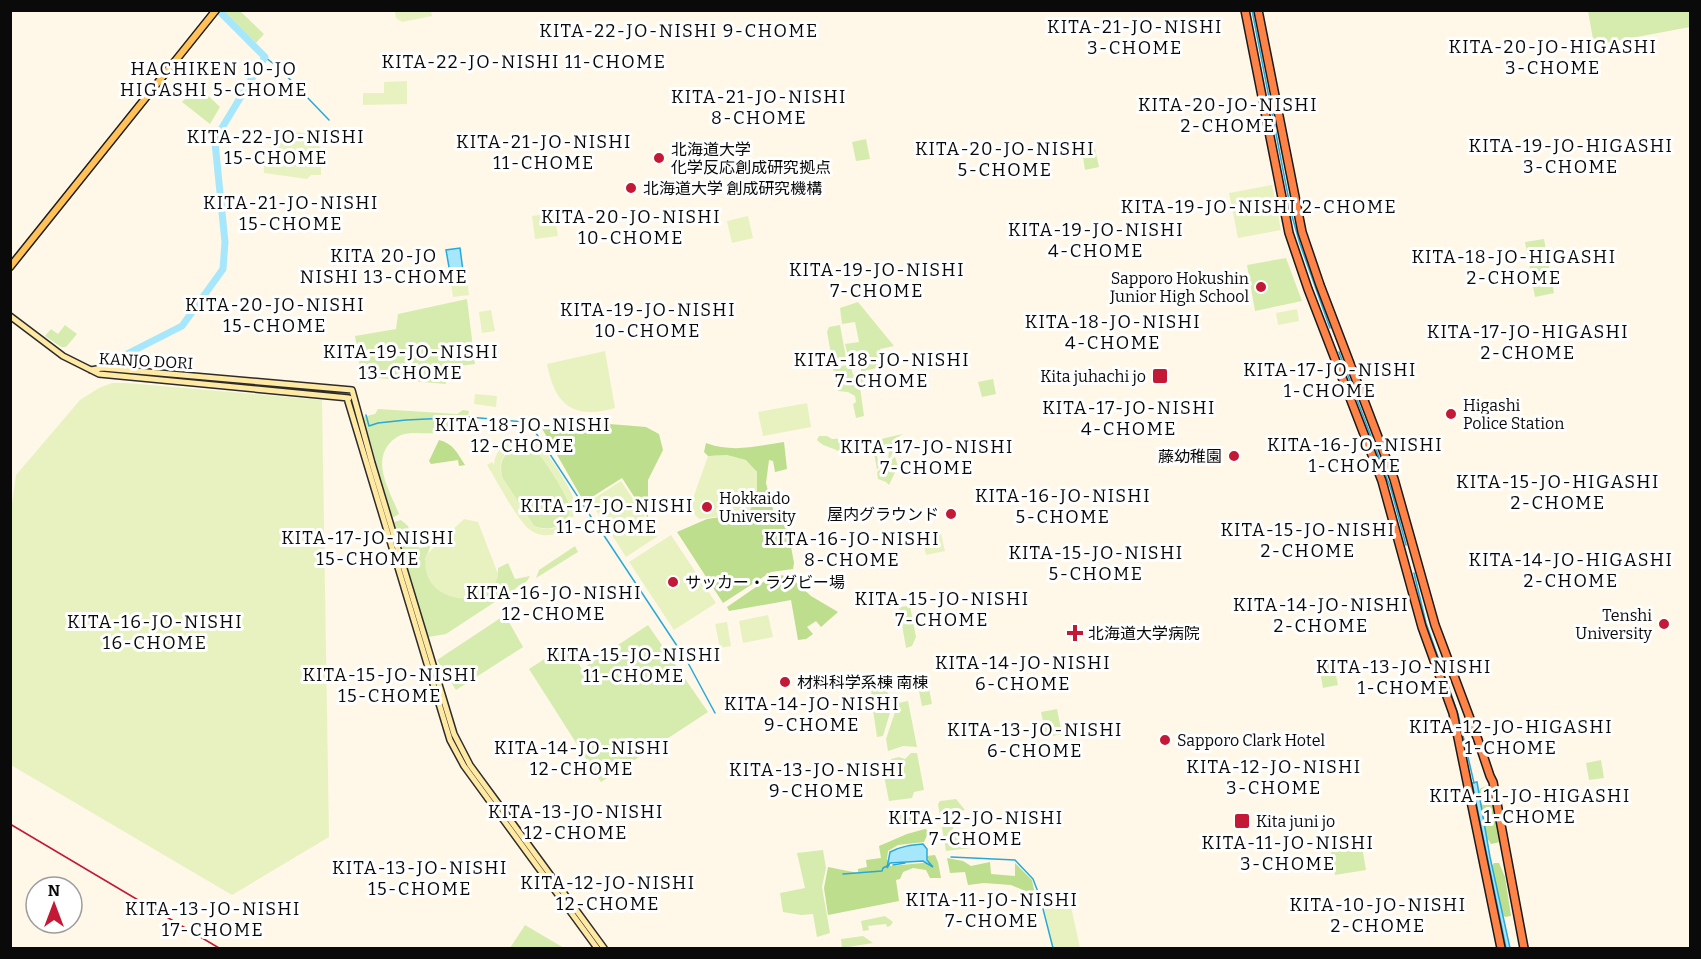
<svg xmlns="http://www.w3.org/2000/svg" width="1701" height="959" viewBox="0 0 1701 959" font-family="Bitter,'Noto Sans JP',serif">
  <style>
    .green { fill: #d6ecaf }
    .forest { fill: #bcde8d }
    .pitch { fill: #e8f2c1; fill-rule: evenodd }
    .water { fill: #a7e7fb; stroke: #28a9d8; stroke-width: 1.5 }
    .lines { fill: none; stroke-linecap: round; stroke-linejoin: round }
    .stream { stroke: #28a9d8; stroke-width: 1.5 }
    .river { stroke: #a7e7fb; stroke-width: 7 }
    .secondary-casing { stroke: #2c2c2c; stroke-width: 8 }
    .primary-casing { stroke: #1b1b1b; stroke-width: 9 }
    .highway-casing { stroke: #1b1b1b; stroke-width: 10 }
    .secondary { stroke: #ffe9a3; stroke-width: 5 }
    .primary { stroke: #ffc158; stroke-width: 6 }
    .highway { stroke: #ff8246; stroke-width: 7 }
    .rail { stroke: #c41837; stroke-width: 1.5 }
    .poi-dot { fill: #c41837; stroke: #fff; stroke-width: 2 }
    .labels { text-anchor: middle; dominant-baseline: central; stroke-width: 6; stroke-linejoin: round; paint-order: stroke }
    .poi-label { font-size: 16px; fill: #0a0a0a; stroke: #fff; text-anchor: start }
    .street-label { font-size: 16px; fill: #0a0a0a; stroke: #fff }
    .neighbourhood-label { font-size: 18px; letter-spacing: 1.5px; fill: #0a0a0a; stroke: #fff }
  </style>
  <rect width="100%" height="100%" fill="#fff7e8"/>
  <!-- green -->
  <path class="green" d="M222,11H240L264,34L256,43Z
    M1588,11H1690V27L1594,45Z
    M197,85L220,107L210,124L182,102Z
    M866,139L870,159L856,161L852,142Z
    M1095,149L1099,167L1085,170L1082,151Z
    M1544,239L1554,293L1535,297L1525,242Z
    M1286,258L1302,301L1255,311L1247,265Z
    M467,299L475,364L444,368L446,384L365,377L361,374L355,336L396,329L398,314Z
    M858,302L894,346L880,349L881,355L879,356L881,367L864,371L867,385L860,387L864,416L856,418L853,404L856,402L855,396L848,392L838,391L833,368L847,365L848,368L851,367L853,375L861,373V367L866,366L865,362L862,360H867L868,355L864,354L859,358L857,351L849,352L850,360H849L845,344L859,342L855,322L842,324L840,308Z
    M65,325L77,334L66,347H61L45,336L51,329L58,334Z
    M840,325L847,363L833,365L827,332L829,327Z
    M993,379L996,394L982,397L978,382Z
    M378,409L457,414L463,410L469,411L467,420C455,422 453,427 442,431C432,436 416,431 405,434C399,435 393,439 389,444C372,465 391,493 399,514L392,518L363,417L375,414Z
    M903,434L895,439V449L888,461L889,450L884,449L881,445L877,446V457L880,464L877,470L872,441Z
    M819,436H827L832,439L849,438L841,453C832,446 824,448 817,440Z
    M524,446C528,448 533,449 537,452C544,458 567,495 569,504C574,525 550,533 534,526L503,479C497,462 505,448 524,446Z
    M895,457L898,466L889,485L886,482L878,479L877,472Z
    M401,520L408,526L412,541H418L419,548L425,547L424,540L431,537L432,542L425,560L498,573V568L508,563L515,579L530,576L527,581L446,634L428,637L394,522Z
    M575,546L578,552L536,578L539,570Z
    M908,606H910L916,637L912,646L906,648L899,607Z
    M505,615L523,647L456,690L437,660Z
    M648,625L708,712L601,782L529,669L566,645L582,669Z
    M1332,657L1338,685L1323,688L1318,660Z
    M927,679L932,704L922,706L917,681Z
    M880,681L893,701L874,706L869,682Z
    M908,701L917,747L903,746L888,751L886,739L898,703Z
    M892,706L883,736L877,737L873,710Z
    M1057,709L1062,734L1048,737L1046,735L1041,712Z
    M911,753H917L924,790L914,792L912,798L889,801L884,776L891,774V759L899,757L905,759Z
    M1601,760L1604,778L1589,780L1586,763Z
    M956,799L965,810L953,813V832L966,830L971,848L946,851L938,804L940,801Z
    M915,808L918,823L894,827L892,812Z
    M1361,841L1366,870L1335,875L1330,847Z
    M823,850L826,868L822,887L830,933L817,937L813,914L801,915L783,912L780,893L805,888L797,853Z
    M885,916L893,922L890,926L887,927L886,924L868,926L869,930L863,931L861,921Z
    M525,925L564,948H510Z
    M863,936L873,943L842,948L841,939Z"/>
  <!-- forest -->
  <path class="forest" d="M573,421L646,427L659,434L663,450L648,480V518L622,478L584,502L540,425Z
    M439,440C453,443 458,454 465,465L459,466L458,460L431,464L429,461Z
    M784,442L787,469L775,472L773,461L769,460L766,483L774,513L788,530L794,563L793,569L771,572L723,603L677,532L707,519L748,513L757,498V472C741,455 731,455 708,456L704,452L706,443C733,453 757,446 784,442Z
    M775,574L790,577L811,596L838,612L821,627L816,621L807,627L813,634L806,639L798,640L791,600L729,611L727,607Z
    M1487,786L1490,791L1500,842L1491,844L1485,835L1478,792L1481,788Z
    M925,829L929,831L924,842L898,845L888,851L887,859L890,866L923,863L928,860L927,856L935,855L938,862L941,878H930L926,870L913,868L903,872L900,879L896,880L899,901L828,915L824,888L828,867L858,873V869L867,867L866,860L881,858L879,846L907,834Z
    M947,858L963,861L971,866L990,862L991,874L1015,876V863L1032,880L1035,895L1011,885L984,883L968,885L965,872L950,873Z
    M1494,863H1499L1505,877L1511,916L1505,917L1498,909L1492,866Z"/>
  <!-- pitch -->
  <path class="pitch" d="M395,11H431L432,16L402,22L396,18Z
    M407,81V104L363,105V93H384V82Z
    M296,132L310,134V146H319L321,148V175H311L307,179L264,173C263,150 274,137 296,132Z
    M1272,185L1281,230L1238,238L1229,193Z
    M554,213L558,236L535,239L532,216Z
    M748,216L753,238L732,243L727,221Z
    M466,274L469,295L453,297L450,276Z
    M1297,309L1299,321L1278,325L1276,313Z
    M491,310L495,331L482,333L479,312Z
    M605,351L615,408C573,420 555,405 547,364Z
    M112,383H127L322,400L329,837L232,895L11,765L10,518L16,475L80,400L99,388Z
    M475,394L497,396L496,407L474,404Z
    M807,403L811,427L763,436L758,412Z
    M527,439C533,442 538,444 543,449C552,459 573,491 575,504C577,528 550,544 530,530C517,520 497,481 487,465L492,462L494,465C495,447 510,439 527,439ZM524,446C528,448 533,449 537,452C544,459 567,495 569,504C574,526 550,534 534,526L503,479C496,461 505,448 524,446Z
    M727,455L746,460L757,472V498L748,513L699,519L691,510V504L708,456Z
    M621,481L658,536L626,557L590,501Z
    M464,519L478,522L498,574C494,612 417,606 426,555Z
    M940,530L945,551L926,555L921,534Z
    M671,535L716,603L674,630L629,562Z
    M768,615L773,637L743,643L739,621Z
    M727,622L731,646L720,648L715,624Z
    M1069,897L1080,948H1053L1043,903Z"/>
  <!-- water -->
  <path class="water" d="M460,248L463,271L450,273L446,250Z
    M1477,782L1490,857L1510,948H1506L1472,783Z
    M923,844L927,849V860L933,867L923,861L890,863L887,868L890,852C901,846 912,845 923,844Z"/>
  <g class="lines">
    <!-- stream -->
    <path class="stream" d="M1252,10L1292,216L1300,244L1330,328
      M265,57L280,69L329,120
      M1339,352L1391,489L1406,545
      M366,415L369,426L378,423L406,420L469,417L524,422L530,425L538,436L597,526
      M601,531L687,661L715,713
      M1414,573L1426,623L1458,714L1474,783
      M951,857L1015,860L1033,879L1038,892
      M893,865L905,863
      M843,874L882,871L883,868L887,866
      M1041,901L1053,948"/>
    <!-- river -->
    <path class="river" d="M119,358L182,326L223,269L225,242L215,143L217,136L265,57L218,10"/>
    <!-- secondary casing -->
    <g class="secondary-casing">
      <path id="secondary" d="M10,316L63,356L99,374L349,398
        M91,370L102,368L352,390L372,463L454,734L470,765L604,948
        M347,398L450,740L464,766L597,948"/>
    </g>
    <!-- primary casing -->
    <g class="primary-casing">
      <path id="primary" d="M10,267L216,10"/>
    </g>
    <!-- highway casing -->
    <g class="highway-casing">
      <path id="highway" d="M1245,10L1289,233L1308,289L1382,481L1422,627L1453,713L1501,948
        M1258,10L1302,232L1320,285L1394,479L1435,625L1478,740L1490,776L1493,782L1524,948"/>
    </g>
    <!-- secondary -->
    <use href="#secondary" class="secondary"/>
    <!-- primary -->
    <use href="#primary" class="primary"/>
    <!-- highway -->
    <use href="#highway" class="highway"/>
    <!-- rail -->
    <path class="rail" d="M10,824L219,948"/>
  </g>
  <!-- markers -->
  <g class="poi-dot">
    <circle cx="659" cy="158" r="6"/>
    <circle cx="631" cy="188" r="6"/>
    <circle cx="1261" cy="287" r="6"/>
    <rect x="1152" y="368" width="16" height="16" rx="3"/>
    <circle cx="1451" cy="414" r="6"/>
    <circle cx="1234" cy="456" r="6"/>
    <circle cx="707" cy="507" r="6"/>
    <circle cx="951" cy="514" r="6"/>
    <circle cx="673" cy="582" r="6"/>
    <circle cx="1664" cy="624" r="6"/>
    <path d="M1072 624h6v6h6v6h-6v6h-6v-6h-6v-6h6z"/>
    <circle cx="785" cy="682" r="6"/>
    <circle cx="1165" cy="740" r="6"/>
    <rect x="1234" y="813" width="16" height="16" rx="3"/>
  </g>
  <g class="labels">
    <!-- poi labels -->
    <g class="poi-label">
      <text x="671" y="149">北海道大学<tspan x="671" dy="18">化学反応創成研究拠点</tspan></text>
      <text x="643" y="188">北海道大学 創成研究機構</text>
      <text x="1249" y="278" text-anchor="end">Sapporo Hokushin<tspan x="1249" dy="18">Junior High School</tspan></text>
      <text x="1146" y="376" text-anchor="end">Kita juhachi jo</text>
      <text x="1463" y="405">Higashi<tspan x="1463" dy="18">Police Station</tspan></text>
      <text x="1222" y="456" text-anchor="end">藤幼稚園</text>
      <text x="719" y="498">Hokkaido<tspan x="719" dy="18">University</tspan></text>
      <text x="939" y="514" text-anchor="end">屋内グラウンド</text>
      <text x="685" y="582">サッカー・ラグビー場</text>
      <text x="1652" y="615" text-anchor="end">Tenshi<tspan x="1652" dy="18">University</tspan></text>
      <text x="1088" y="633">北海道大学病院</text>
      <text x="797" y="682">材料科学系棟 南棟</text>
      <text x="1177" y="740">Sapporo Clark Hotel</text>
      <text x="1256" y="821">Kita juni jo</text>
    </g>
    <!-- street labels -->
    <g class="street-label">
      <text transform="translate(146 361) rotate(3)">KANJO DORI</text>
    </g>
    <!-- neighbourhood labels -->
    <g class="neighbourhood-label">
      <text x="1135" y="27">KITA-21-JO-NISHI<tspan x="1135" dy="21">3-CHOME</tspan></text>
      <text x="679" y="31">KITA-22-JO-NISHI 9-CHOME</text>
      <text x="1553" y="47">KITA-20-JO-HIGASHI<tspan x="1553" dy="21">3-CHOME</tspan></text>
      <text x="524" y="62">KITA-22-JO-NISHI 11-CHOME</text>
      <text x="214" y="69">HACHIKEN 10-JO<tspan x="214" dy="21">HIGASHI 5-CHOME</tspan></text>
      <text x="759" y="97">KITA-21-JO-NISHI<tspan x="759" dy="21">8-CHOME</tspan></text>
      <text x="1228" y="105">KITA-20-JO-NISHI<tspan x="1228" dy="21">2-CHOME</tspan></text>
      <text x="276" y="137">KITA-22-JO-NISHI<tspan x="276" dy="21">15-CHOME</tspan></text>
      <text x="544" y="142">KITA-21-JO-NISHI<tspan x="544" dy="21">11-CHOME</tspan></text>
      <text x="1571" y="146">KITA-19-JO-HIGASHI<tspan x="1571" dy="21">3-CHOME</tspan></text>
      <text x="1005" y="149">KITA-20-JO-NISHI<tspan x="1005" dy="21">5-CHOME</tspan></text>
      <text x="291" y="203">KITA-21-JO-NISHI<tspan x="291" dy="21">15-CHOME</tspan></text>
      <text x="1259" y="207">KITA-19-JO-NISHI 2-CHOME</text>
      <text x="631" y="217">KITA-20-JO-NISHI<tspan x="631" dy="21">10-CHOME</tspan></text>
      <text x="1096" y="230">KITA-19-JO-NISHI<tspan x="1096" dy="21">4-CHOME</tspan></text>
      <text x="384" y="256">KITA 20-JO<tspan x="384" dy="21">NISHI 13-CHOME</tspan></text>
      <text x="1514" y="257">KITA-18-JO-HIGASHI<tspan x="1514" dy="21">2-CHOME</tspan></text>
      <text x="877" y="270">KITA-19-JO-NISHI<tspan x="877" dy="21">7-CHOME</tspan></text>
      <text x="275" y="305">KITA-20-JO-NISHI<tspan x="275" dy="21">15-CHOME</tspan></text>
      <text x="648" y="310">KITA-19-JO-NISHI<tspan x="648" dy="21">10-CHOME</tspan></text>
      <text x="1113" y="322">KITA-18-JO-NISHI<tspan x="1113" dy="21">4-CHOME</tspan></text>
      <text x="1528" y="332">KITA-17-JO-HIGASHI<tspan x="1528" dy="21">2-CHOME</tspan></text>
      <text x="411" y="352">KITA-19-JO-NISHI<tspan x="411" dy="21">13-CHOME</tspan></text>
      <text x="882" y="360">KITA-18-JO-NISHI<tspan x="882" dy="21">7-CHOME</tspan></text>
      <text x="1330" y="370">KITA-17-JO-NISHI<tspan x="1330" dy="21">1-CHOME</tspan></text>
      <text x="1129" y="408">KITA-17-JO-NISHI<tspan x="1129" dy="21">4-CHOME</tspan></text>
      <text x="523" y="425">KITA-18-JO-NISHI<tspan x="523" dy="21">12-CHOME</tspan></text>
      <text x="1355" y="445">KITA-16-JO-NISHI<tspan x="1355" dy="21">1-CHOME</tspan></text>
      <text x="927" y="447">KITA-17-JO-NISHI<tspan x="927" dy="21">7-CHOME</tspan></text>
      <text x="1558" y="482">KITA-15-JO-HIGASHI<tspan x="1558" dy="21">2-CHOME</tspan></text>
      <text x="1063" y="496">KITA-16-JO-NISHI<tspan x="1063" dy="21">5-CHOME</tspan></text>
      <text x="607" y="506">KITA-17-JO-NISHI<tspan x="607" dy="21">11-CHOME</tspan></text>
      <text x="1308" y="530">KITA-15-JO-NISHI<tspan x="1308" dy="21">2-CHOME</tspan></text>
      <text x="368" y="538">KITA-17-JO-NISHI<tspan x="368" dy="21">15-CHOME</tspan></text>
      <text x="852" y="539">KITA-16-JO-NISHI<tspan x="852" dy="21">8-CHOME</tspan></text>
      <text x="1096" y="553">KITA-15-JO-NISHI<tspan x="1096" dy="21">5-CHOME</tspan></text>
      <text x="1571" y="560">KITA-14-JO-HIGASHI<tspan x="1571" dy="21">2-CHOME</tspan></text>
      <text x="554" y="593">KITA-16-JO-NISHI<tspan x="554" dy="21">12-CHOME</tspan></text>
      <text x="942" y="599">KITA-15-JO-NISHI<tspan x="942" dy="21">7-CHOME</tspan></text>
      <text x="1321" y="605">KITA-14-JO-NISHI<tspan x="1321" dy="21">2-CHOME</tspan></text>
      <text x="155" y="622">KITA-16-JO-NISHI<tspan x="155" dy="21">16-CHOME</tspan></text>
      <text x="634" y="655">KITA-15-JO-NISHI<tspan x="634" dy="21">11-CHOME</tspan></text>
      <text x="1023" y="663">KITA-14-JO-NISHI<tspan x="1023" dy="21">6-CHOME</tspan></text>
      <text x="1404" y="667">KITA-13-JO-NISHI<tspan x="1404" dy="21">1-CHOME</tspan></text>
      <text x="390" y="675">KITA-15-JO-NISHI<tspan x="390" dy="21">15-CHOME</tspan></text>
      <text x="812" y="704">KITA-14-JO-NISHI<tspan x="812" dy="21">9-CHOME</tspan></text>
      <text x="1511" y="727">KITA-12-JO-HIGASHI<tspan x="1511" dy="21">1-CHOME</tspan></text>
      <text x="1035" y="730">KITA-13-JO-NISHI<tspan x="1035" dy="21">6-CHOME</tspan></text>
      <text x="582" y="748">KITA-14-JO-NISHI<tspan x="582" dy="21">12-CHOME</tspan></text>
      <text x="1274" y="767">KITA-12-JO-NISHI<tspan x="1274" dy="21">3-CHOME</tspan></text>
      <text x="817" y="770">KITA-13-JO-NISHI<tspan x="817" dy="21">9-CHOME</tspan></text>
      <text x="1530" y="796">KITA-11-JO-HIGASHI<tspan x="1530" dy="21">1-CHOME</tspan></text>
      <text x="576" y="812">KITA-13-JO-NISHI<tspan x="576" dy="21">12-CHOME</tspan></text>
      <text x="976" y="818">KITA-12-JO-NISHI<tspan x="976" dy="21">7-CHOME</tspan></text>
      <text x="1288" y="843">KITA-11-JO-NISHI<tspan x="1288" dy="21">3-CHOME</tspan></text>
      <text x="420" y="868">KITA-13-JO-NISHI<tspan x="420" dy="21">15-CHOME</tspan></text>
      <text x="608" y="883">KITA-12-JO-NISHI<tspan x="608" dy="21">12-CHOME</tspan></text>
      <text x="992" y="900">KITA-11-JO-NISHI<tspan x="992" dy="21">7-CHOME</tspan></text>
      <text x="1378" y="905">KITA-10-JO-NISHI<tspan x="1378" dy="21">2-CHOME</tspan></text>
      <text x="213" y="909">KITA-13-JO-NISHI<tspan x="213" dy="21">17-CHOME</tspan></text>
    </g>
  </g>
  <!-- border -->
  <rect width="1701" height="959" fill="none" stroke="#0a0a0a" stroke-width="24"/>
  <!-- north arrow -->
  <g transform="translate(54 905)"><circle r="28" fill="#ffffff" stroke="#9d9d9d" stroke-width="1.5"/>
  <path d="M0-4.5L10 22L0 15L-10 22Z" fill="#c41837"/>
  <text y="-9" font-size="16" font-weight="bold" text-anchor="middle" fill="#0a0a0a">N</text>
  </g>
</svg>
